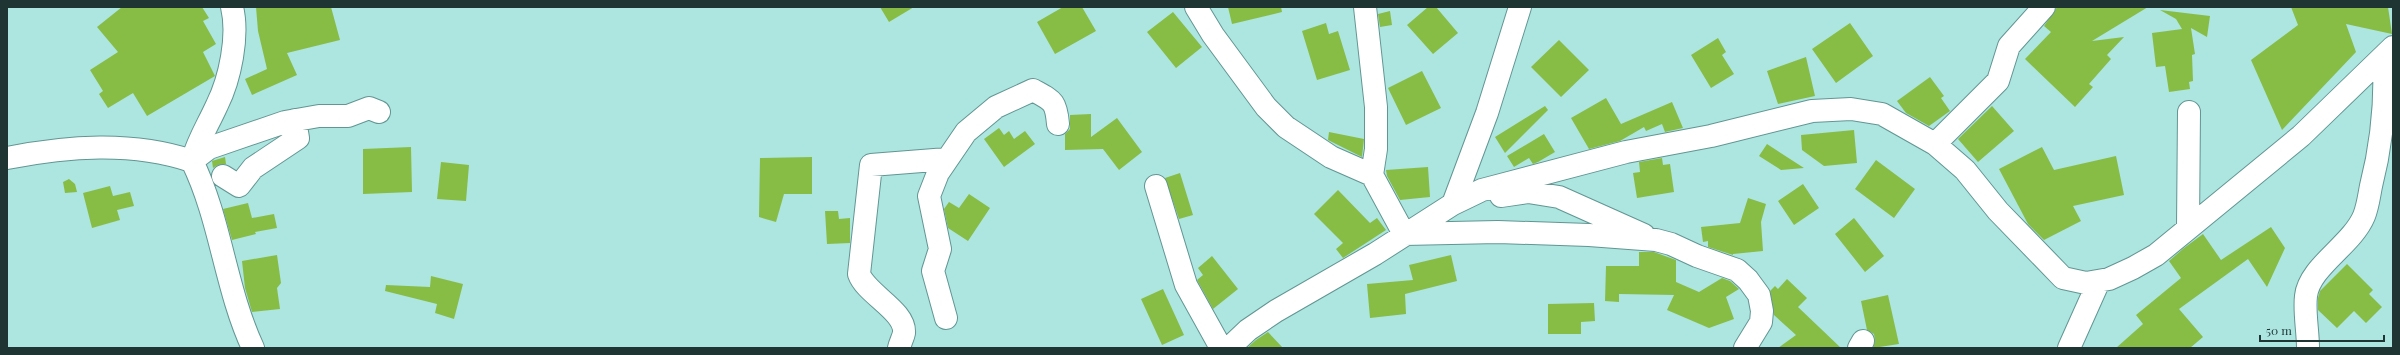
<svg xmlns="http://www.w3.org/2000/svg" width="2400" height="355" viewBox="0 0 2400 355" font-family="'Playfair Display',serif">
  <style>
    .building { fill: #87bd45 }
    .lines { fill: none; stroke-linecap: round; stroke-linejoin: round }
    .minor-casing { stroke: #619692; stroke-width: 24 }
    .minor { stroke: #fff; stroke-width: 22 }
  </style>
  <rect width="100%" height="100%" fill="#ade5e1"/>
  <!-- building -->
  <path class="building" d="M122,7H202L209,18L203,21L216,44L203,52L215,76L147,116L133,93L108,108L99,94L103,91L90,70L118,52L97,27Z
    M256,7H331L340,40L287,53L297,75L252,95L245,79L267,69L258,31Z
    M880,7H914L889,22Z
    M1063,7H1082L1096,31L1055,54L1037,22Z
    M1228,7H1281L1282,12L1232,24Z
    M1428,7H1436L1458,33L1433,54L1407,25Z
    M2057,7H2148L2092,41L2124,37L2107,55L2111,59L2089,84L2093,87L2075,107L2025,59L2051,32L2044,26Z
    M2291,7H2388L2392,34L2346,24L2356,52L2282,130L2251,60L2298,25Z
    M2160,10L2210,16L2207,37L2191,28L2195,54L2192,55L2193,81L2189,82L2190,89L2169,92L2165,66L2156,67L2152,33L2182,29L2176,19Z
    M1390,11L1392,25L1380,27L1378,14Z
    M1173,12L1202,47L1176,68L1147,32Z
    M1326,23L1329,34L1338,31L1350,70L1317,80L1302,31Z
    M1850,23L1873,56L1836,83L1812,49Z
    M1718,38L1726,52L1722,55L1734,74L1711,88L1691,55Z
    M1559,40L1589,70L1561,97L1531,67Z
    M1806,57L1815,96L1778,104L1767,71Z
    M1422,71L1441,108L1406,125L1388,88Z
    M1930,77L1944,96L1941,98L1950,111L1929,126L1906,113L1897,101Z
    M1606,98L1621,124L1672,102L1683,128L1665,132L1662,124L1646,131L1644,127L1620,141L1589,149L1571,118Z
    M1545,106L1548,110L1505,153L1495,137Z
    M1992,106L2014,131L1978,162L1958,139Z
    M1091,114V137L1117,118L1142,152L1119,170L1103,149L1065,150V134L1070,129V115Z
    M999,128L1004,135L1009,131L1014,139L1025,131L1035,144L1004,167L984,139Z
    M1854,130L1857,163L1824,166L1802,150L1801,135Z
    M1329,132L1364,139L1362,157L1328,140Z
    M1544,134L1555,152L1538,162L1533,164L1529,158L1514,167L1507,156Z
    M1767,144L1804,168L1781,170L1759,156Z
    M411,147L412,192L363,194V149Z
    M2042,147L2054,170L2116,156L2124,195L2073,206L2081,221L2044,240L2028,224L1999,169Z
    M225,157L226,164L218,165L213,168L212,161Z
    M812,157V194H784L776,222L759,217L760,158Z
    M1662,158L1663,165L1670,164L1674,192L1637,198L1633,173L1640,172L1639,162Z
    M1876,160L1915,189L1894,218L1855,189Z
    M441,162L469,165L466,201L437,199Z
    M1428,167L1430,197L1400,200L1387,176L1386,170Z
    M1180,173L1193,215L1179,219L1165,178Z
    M69,179L75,184L77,192L65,193L63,182Z
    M1803,184L1819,208L1794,225L1778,201Z
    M110,186L113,196L130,192L134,206L117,210L120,220L92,228L83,193Z
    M1338,190L1370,223L1377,218L1386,230L1343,258L1336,249L1343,243L1314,214Z
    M969,194L990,208L968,241L948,228L944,209L949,202L959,208Z
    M1748,198L1766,204L1761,222L1763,251L1733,254V255L1708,247V241L1703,242L1701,227L1740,223Z
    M248,203L252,218L274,214L277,228L255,232L256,234L232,240L223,209Z
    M825,211H838L839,219L850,218V243L827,244Z
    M1854,218L1884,256L1865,272L1835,234Z
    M2271,227L2285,248L2267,287L2248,259L2179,309L2203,337L2190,348H2116L2143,324L2136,315L2181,278L2169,261L2184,248L2203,234L2221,260Z
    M1639,252H1654L1676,260V282L1699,292L1722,278L1730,281L1739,289L1726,297L1734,319L1709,328L1667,310L1674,295L1619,294V302L1605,301L1606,266H1639Z
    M277,255L281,283L277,288L280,309L252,312L245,288L242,261Z
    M1451,255L1457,281L1405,294L1406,314L1370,318L1367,284L1413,280L1409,265Z
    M1212,256L1238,289L1213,309L1197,280L1203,275L1198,268Z
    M2347,264L2373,290L2369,294L2382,307L2366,323L2354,311L2337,328L2318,310V298L2320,291Z
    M431,276L463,284L454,319L435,313L437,304L385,291L386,285L430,287Z
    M1787,279L1807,298L1798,307L1841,348H1778L1796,335L1774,315L1770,291L1775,286L1778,289Z
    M1163,289L1184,335L1162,345L1141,299Z
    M1888,295L1899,344L1873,348L1875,341L1874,334L1867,330L1861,301Z
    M1594,303L1595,321L1581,322V334H1548V304Z
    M1268,332L1283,348H1247L1256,340Z"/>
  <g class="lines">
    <!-- minor casing -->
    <g class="minor-casing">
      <path id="minor" d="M232,7C239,36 230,79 217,105C207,127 199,138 192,161C221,220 225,288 253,348
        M1196,7L1213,35L1266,107L1286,127L1331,157L1372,175
        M1365,7L1376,107V149L1372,175L1404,234L1498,232L1589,235L1656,240L1671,244L1697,256L1737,270L1748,280L1759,295L1762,311L1761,322L1745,348
        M1935,144L1998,81L2009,46L2044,7
        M7,158C68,146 132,141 192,161
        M192,161L209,148L285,122L319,116H348L369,108L379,112
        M223,176L239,186L253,168L298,138L295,120
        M1156,186L1186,285L1221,348
        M1501,196L1528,192L1559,197L1644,235
        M1453,204L1487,113L1520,7
        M2188,227L2189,112
        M946,318L933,271L940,249L929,196L938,173L966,132L996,107L1033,90C1053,101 1056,101 1058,124
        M899,348C900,343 903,338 904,333C906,311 866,294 859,274L871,165L947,159
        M1229,348L1248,330L1276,311L1375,254L1453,204L1482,190L1626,152L1711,136L1812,111L1851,109L1882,114L1935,144L1965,170L1998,211L2063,278L2086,283L2109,279L2133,268L2156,255L2301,136L2393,47
        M1859,348L1863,341
        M2069,348L2099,281
        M2308,348C2308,331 2304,312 2306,296C2309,267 2352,245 2364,216C2368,206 2369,196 2371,186C2382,143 2386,100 2384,56"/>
    </g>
    <!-- minor -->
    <use href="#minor" class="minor"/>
  </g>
  <!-- border -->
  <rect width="2400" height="355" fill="none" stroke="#1e3533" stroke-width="16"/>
  <!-- scale -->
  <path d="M2260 335v6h124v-6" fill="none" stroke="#1e3533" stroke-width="2"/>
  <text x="2266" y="335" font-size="12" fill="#1e3533" stroke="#ade5e1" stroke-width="3" paint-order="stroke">50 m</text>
</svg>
